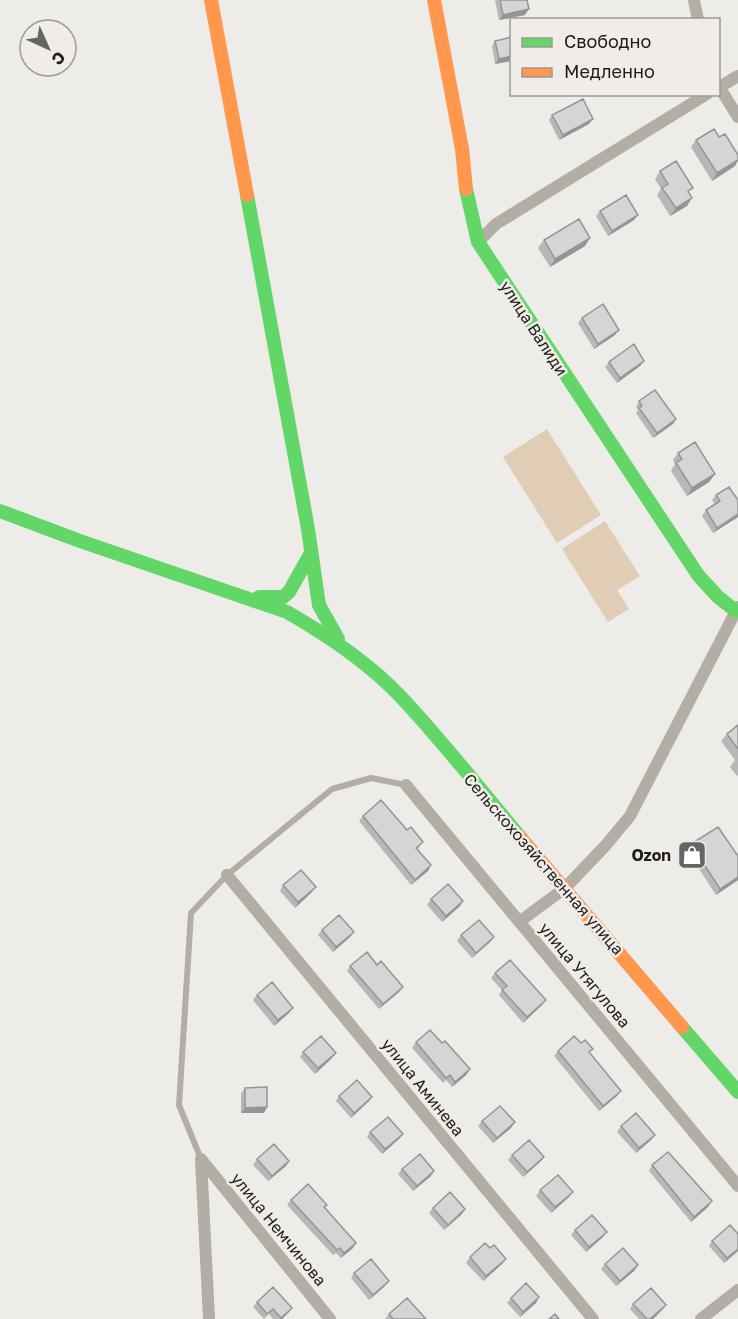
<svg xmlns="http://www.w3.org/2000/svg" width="738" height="1319" viewBox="0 0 738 1319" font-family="'Golos Text',sans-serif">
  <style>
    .green { fill: #e1cdb6 }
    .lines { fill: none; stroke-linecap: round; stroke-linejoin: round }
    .lane { stroke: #b3ada6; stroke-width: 6 }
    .street { stroke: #b3ada6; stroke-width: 12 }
    .fast { stroke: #63d668; stroke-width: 14 }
    .slow { stroke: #ff974d; stroke-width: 14 }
    .wall { fill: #b8b7b5 }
    .shaded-wall { fill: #969594 }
    .building { fill: #d6d5d3; stroke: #969594; stroke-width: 1.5 }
    .labels { text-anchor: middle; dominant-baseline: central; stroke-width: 5; stroke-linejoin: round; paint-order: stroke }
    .street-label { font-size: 16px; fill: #1f1d1c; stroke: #f0ece7 }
    .poi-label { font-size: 16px; font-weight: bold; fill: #1f1d1c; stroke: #f0ece7; text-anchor: end }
  </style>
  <rect width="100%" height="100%" fill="#eeece9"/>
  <!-- green -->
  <path class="green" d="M547,429L601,515L557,543L503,457Z
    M605,521L640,576L617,590L629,609L608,622L562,549Z"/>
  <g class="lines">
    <!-- lane -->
    <path class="lane" d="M201,1159L179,1105L191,913L227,875L332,789L371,778L406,785"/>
    <!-- street -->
    <path class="street" d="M694,0L698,20
      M718,85L738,117
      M718,88L738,76
      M478,242L496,224L707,94
      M406,785L738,1186
      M227,875L593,1319
      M519,922L565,888L606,845L630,816L738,607
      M201,1159L330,1319
      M201,1159L209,1319
      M701,1319L738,1290"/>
    <!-- fast -->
    <path class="fast" d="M466,189L478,242L698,575L718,597L736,611
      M247,195L308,529L319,605L338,639
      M0,511L80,541L287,612C327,635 369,663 401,697C443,742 481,790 520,837
      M259,597H283L289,592L311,553
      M682,1027L738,1092"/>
    <!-- slow -->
    <path class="slow" d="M211,0L247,195
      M434,0L462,149L466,189
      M520,837L682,1027"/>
  </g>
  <!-- wall -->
  <path class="wall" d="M495,0H527L525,15L499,20Z
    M512,37V61L495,64L492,46L495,41Z
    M552,115L589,124L559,140L549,120Z
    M696,140L735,166L712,181L691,147Z
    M660,171L689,194L687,206L670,216L657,195L661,189L655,179Z
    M600,211L638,215L634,220L608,236L596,216Z
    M544,240L585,246L550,267L538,248Z
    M582,318L615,335L594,349L578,323Z
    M609,362L640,366L617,383L605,367Z
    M639,401L676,419L673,424L653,438L636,413L638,410L636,407Z
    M678,453L715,474L709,482L687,496L671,471L675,464L673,460Z
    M716,495L738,500V517L713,533L702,516L706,510L715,504L712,500Z
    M738,725V775L737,776L730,767L735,760L721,741L727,734Z
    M363,816L420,847L417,849L431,865L428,871L411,885L359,821Z
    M691,844L738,856V880L716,895L687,850Z
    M283,885L312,892L295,908L280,891Z
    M431,899L460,906L442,922L427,905Z
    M322,930L354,932L350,937L333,952L318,935Z
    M461,935L494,937L490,942L472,958L457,941Z
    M377,965L399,992L379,1009L347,971L350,966Z
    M495,973L542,1005L523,1023L499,995L502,990L491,978Z
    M257,995L289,1013L274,1026L253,1000Z
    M416,1042L442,1043L470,1069L466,1075L452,1087L446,1080L443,1083L412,1048Z
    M558,1051L590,1053L617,1096L599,1111L554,1056Z
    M303,1052L336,1053L332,1058L315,1074L300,1057Z
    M245,1088L267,1107L264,1113H241V1093Z
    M339,1096L372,1097L368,1102L351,1118L336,1101Z
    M482,1121L511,1128L493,1143L478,1126Z
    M621,1126L655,1135L651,1140L636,1153L617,1132Z
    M370,1132L399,1139L382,1154L367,1137Z
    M512,1155L540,1162L523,1177L508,1160Z
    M257,1159L289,1161L286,1166L268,1181L253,1165Z
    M652,1165L708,1207L691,1222L649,1171Z
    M402,1169L431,1176L413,1191L398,1174Z
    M540,1190L569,1197L551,1213L536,1196Z
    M291,1200L327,1205L325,1207L356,1243L353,1248L341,1258L336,1253L333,1255L287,1205Z
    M433,1208L465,1209L462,1214L444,1230L429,1213Z
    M575,1230L603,1237L586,1252L571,1235Z
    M712,1241L738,1251L724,1263L709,1246Z
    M470,1257L502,1264L483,1281L466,1263Z
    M605,1264L638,1265L634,1271L616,1286L601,1269Z
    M354,1273L385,1286L369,1300L351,1278Z
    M511,1298L536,1303L520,1317L507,1303Z
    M257,1302L292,1308L288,1313L282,1319H273L269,1314L264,1319L253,1307Z
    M633,1304L666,1305L662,1310L653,1319H639L630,1309Z
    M389,1314L426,1319H385Z"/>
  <!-- shaded-wall -->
  <path class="shaded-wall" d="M529,9L525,15L499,20L503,15Z
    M512,56V61L495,64L499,59Z
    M593,119L589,124L559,140L563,135Z
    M738,160L735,166L712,181L717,173Z
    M692,198L687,206L670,216L676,208Z
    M638,215L634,220L608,236L612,231Z
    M590,238L585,246L550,267L555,259Z
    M619,330L615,335L594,349L598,344Z
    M644,361L640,366L617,383L620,378Z
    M676,419L673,424L653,438L657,433Z
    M715,474L709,482L687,496L692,488Z
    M738,514V517L713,533L717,528Z
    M431,865L428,871L411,885L415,880Z
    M738,877V880L716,895L720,889Z
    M316,887L312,892L295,908L298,902Z
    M463,901L460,906L442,922L446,916Z
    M354,932L350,937L333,952L336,947Z
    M494,937L490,942L472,958L476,953Z
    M403,987L399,992L379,1009L383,1004Z
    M546,1000L542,1005L523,1023L527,1017Z
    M293,1008L289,1013L274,1026L278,1020Z
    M336,1053L332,1058L315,1074L318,1068Z
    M470,1069L466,1075L452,1087L455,1082Z
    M621,1091L617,1096L599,1111L603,1106Z
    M372,1097L368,1102L351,1118L354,1113Z
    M267,1107L264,1113H241L245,1108Z
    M515,1122L511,1128L493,1143L497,1138Z
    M403,1134L399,1139L382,1154L385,1149Z
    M655,1135L651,1140L636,1153L639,1148Z
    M544,1157L540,1162L523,1177L527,1172Z
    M289,1161L286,1166L268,1181L272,1176Z
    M434,1171L431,1176L413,1191L417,1186Z
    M573,1192L569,1197L551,1213L555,1207Z
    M712,1201L708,1207L691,1222L694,1217Z
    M465,1209L462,1214L444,1230L448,1225Z
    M607,1232L603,1237L586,1252L589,1247Z
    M356,1243L353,1248L341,1258L344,1253Z
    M738,1249V1251L724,1263L727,1258Z
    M506,1259L502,1264L483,1281L486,1276Z
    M638,1265L634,1271L616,1286L620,1281Z
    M389,1281L385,1286L369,1300L373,1295Z
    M539,1297L536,1303L520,1317L523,1312Z
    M666,1305L662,1310L653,1319H650Z
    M292,1308L288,1313L282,1319H280Z"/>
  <!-- building -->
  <path class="building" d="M500,0H527L529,9L503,15Z
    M512,37V56L499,59L495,41Z
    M583,99L593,119L563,135L552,115Z
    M714,129L719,137L725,134L738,155V160L717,173L696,140Z
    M676,161L693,188L688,191L692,198L676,208L662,188L668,184L660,171Z
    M626,195L638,215L612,231L600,211Z
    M579,219L590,238L555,259L544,240Z
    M603,304L619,330L598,344L582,318Z
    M634,344L644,361L620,378L609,362Z
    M655,390L676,419L657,433L639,408L642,406L639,401Z
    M695,442L715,474L692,488L676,463L682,459L678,453Z
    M729,487L738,500V514L717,528L706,510L720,501L716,495Z
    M738,725V749L727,734Z
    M381,800L407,830L411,827L423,842L416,848L431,865L415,880L363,816Z
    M718,827L738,856V877L720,889L691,844Z
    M301,870L316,887L298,902L283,885Z
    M448,884L463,901L446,916L431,899Z
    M339,915L354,932L336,947L322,930Z
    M479,920L494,937L476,953L461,935Z
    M367,952L377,965L381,961L403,987L383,1004L350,966Z
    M510,960L546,1000L527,1017L502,990L507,986L495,973Z
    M272,982L293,1008L278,1020L257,995Z
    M430,1030L442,1043L445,1041L470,1069L455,1082L450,1075L446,1078L416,1042Z
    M321,1036L336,1053L318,1068L303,1052Z
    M574,1036L581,1043L585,1040L593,1049L589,1052L621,1091L603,1106L558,1051Z
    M357,1080L372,1097L354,1113L339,1096Z
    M267,1087V1107L245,1108V1088Z
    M500,1106L515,1122L497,1138L482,1121Z
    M636,1113L655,1135L639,1148L621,1126Z
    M388,1117L403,1134L385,1149L370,1132Z
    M529,1140L544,1157L527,1172L512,1155Z
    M274,1144L289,1161L272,1176L257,1159Z
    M668,1152L712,1201L694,1217L652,1165Z
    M420,1154L434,1171L417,1186L402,1169Z
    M558,1175L573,1192L555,1207L540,1190Z
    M308,1184L327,1205L324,1207L356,1243L344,1253L340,1248L337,1250L291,1200Z
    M450,1192L465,1209L448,1225L433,1208Z
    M592,1215L607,1232L589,1247L575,1230Z
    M730,1225L738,1234V1249L727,1258L712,1241Z
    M485,1243L490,1248L494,1245L506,1259L486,1276L470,1257Z
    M623,1248L638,1265L620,1281L605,1264Z
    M371,1259L389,1281L373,1295L354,1273Z
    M526,1283L539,1297L523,1312L511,1298Z
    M273,1287L292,1308L281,1318L273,1309L267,1314L257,1302Z
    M651,1288L666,1305L650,1319H647L633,1304Z
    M407,1298L426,1319H393L389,1314Z
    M555,1314L559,1319H549Z"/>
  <!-- icons -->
  <defs>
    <g id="shop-square" transform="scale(1.5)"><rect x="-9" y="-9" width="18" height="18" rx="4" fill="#676564" stroke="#f0ece7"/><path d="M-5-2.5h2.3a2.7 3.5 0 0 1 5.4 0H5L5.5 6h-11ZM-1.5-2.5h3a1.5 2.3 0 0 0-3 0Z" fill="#fff"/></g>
  </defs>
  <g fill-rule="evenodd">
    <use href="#shop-square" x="692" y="855"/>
  </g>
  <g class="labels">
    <!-- street labels -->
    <g class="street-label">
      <text transform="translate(534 328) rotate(57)">улица Валиди</text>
      <text transform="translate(544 864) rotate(49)">Сельскохозяйственная улица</text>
      <text transform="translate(585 975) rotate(50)">улица Утягулова</text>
      <text transform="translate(423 1087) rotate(51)">улица Аминева</text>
      <text transform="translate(279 1229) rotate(51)">улица Немчинова</text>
    </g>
    <!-- poi labels -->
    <g class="poi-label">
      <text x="671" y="855">Ozon</text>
    </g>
  </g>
  <!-- legend -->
  <rect x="510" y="18" width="210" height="78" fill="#f0ece7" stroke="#9c9996" stroke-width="1.5"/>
  <rect x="522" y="38" width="30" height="9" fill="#63d668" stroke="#9c9996" stroke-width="1.5"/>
  <text x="564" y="48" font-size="18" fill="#1f1d1c">Свободно</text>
  <rect x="522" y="68" width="30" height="9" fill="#ff974d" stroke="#9c9996" stroke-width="1.5"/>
  <text x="564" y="78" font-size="18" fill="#1f1d1c">Медленно</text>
  <!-- north arrow -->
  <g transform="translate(48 48) rotate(135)"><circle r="28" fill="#f0ece7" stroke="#9c9996" stroke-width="1.5"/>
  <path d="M0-4.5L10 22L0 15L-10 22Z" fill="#676564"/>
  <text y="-9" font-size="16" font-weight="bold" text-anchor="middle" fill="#1f1d1c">С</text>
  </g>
</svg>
